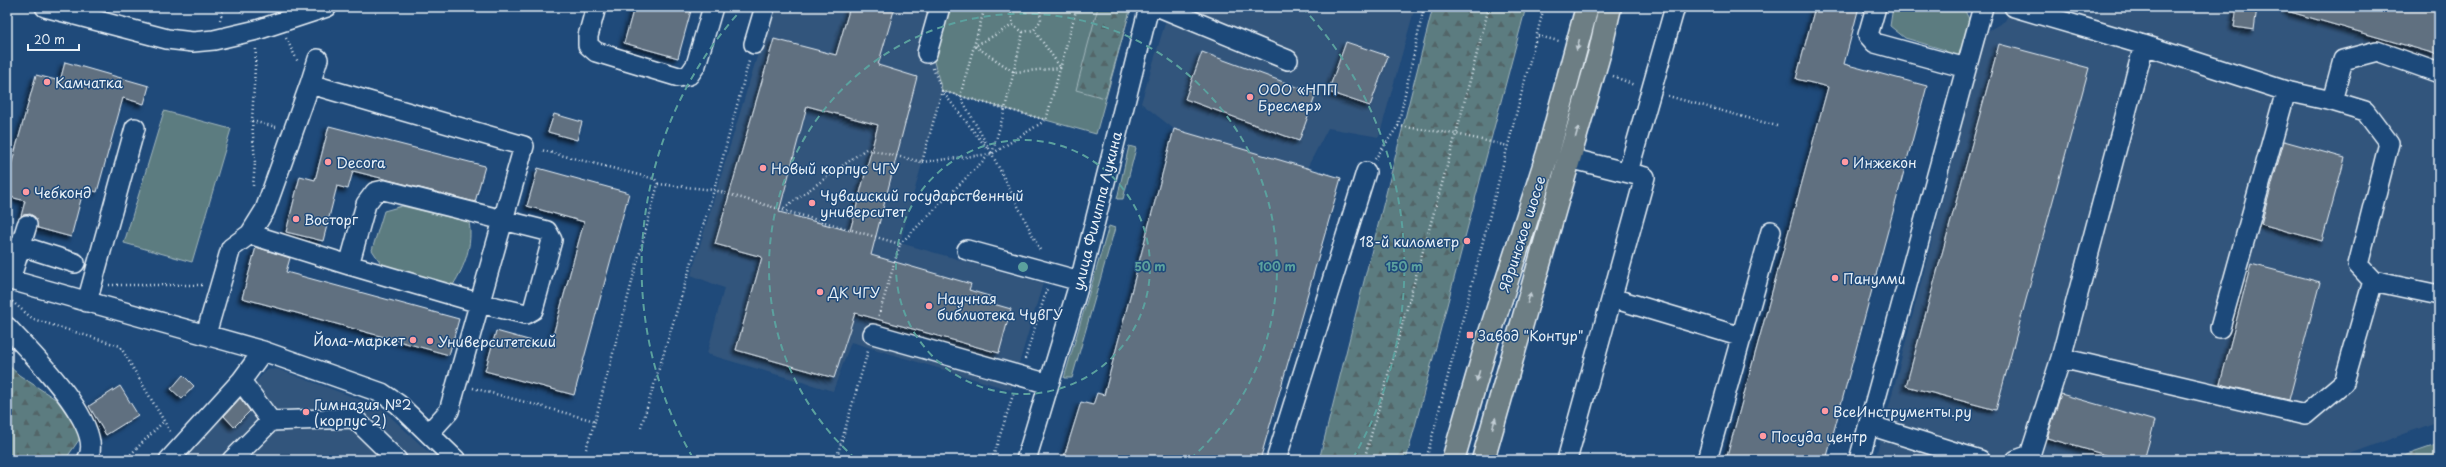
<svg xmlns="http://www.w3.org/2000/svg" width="2446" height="467" viewBox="0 0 2446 467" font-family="'Playpen Sans',sans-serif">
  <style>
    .built { fill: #32557c }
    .green { fill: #5b7c80; stroke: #a2b6bc }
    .forest { fill: url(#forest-firs); stroke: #a2b6bc }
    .building { fill: #607080; stroke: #e8f1f8; fill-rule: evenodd; filter: url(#shadow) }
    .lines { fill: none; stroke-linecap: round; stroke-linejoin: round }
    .minor-casing { stroke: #e8f1f8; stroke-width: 22 }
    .major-casing { stroke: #e8f1f8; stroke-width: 25 }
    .path { stroke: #e8f1f8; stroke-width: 2.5; stroke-dasharray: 1 3; stroke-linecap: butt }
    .minor { stroke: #1f4a7a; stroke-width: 19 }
    .major { stroke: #6d7e84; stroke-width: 22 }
    .oneway { fill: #c3ced5 }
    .ring { fill: none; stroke: #5ba19e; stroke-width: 2; stroke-dasharray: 7 5 }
    .poi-dot { fill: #ff9aa2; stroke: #1f4a7a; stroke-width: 1.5 }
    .labels { text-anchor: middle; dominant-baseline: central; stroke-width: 3; stroke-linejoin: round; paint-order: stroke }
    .poi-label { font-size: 14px; fill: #e8f1f8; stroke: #1f4a7a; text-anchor: start }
    .street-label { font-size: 14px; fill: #e8f1f8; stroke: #1f4a7a }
    .centre { fill: #5ba19e; stroke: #1f4a7a; stroke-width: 2 }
    .ring-label { font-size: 12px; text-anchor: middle; font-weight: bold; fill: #5ba19e; stroke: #1f4a7a; stroke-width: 3; stroke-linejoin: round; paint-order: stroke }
  </style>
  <defs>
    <pattern id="forest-firs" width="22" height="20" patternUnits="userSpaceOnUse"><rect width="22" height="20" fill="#5b7c80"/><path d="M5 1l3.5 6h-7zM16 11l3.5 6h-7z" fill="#526568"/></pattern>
    <filter id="shadow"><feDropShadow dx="-3.5" dy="3.5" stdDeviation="2" flood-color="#0009"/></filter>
  </defs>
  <rect width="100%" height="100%" fill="#1f4a7a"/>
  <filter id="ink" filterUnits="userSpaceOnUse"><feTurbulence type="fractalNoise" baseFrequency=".025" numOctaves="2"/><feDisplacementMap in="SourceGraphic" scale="8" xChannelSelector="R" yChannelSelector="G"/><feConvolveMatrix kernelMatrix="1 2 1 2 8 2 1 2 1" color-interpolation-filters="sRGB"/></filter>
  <g filter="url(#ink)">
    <!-- built -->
    <path class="built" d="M772,7H944L931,51L942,91L900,243L1043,283L1011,390L851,342L833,391L707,354L724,288L691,275Z
      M1170,7H1415L1379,137L1328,128L1307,168L1341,178L1260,460H1063L1072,430L1084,434L1076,420L1081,402L1093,405L1097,393L1104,395L1174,129L1141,103Z
      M2012,7H2439V421L2350,454L2341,460H1875L1986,32L2005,21Z
      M277,369L380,407L437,460H180L267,370Z"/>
    <!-- green -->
    <path class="green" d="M944,7H1131L1096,134L942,91L931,51Z
      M1893,7H1955L1964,9L1973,27L1965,58L1953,60L1945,50L1905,38L1890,26Z
      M164,111L231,129L192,262L124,243Z
      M1129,146L1136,148L1123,199H1117Z
      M402,206L469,222C473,244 465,266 453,285L382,265L372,250L384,211Z
      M1109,226L1115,228L1072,378H1064Z"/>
    <!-- forest -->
    <path class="forest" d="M1098,7H1131L1105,98L1076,90Z
      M1433,7H1526L1406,460H1319Z
      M7,364L19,375L66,406L81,437L65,460H7Z
      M2439,444V460H2392Z"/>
    <!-- building -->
    <path class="building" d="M634,7H692L678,58L624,43Z
      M850,7H895L878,65L917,77L871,255L971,284L969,290L992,297L990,303L1011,309L999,353L855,313L834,378L736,350L762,257L715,244L774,39L836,55ZM807,106L878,125L850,231L779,212Z
      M1815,7H1859L1844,64L1927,86L1826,460H1726L1828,87L1796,79Z
      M2237,7H2257L2254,30L2234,27Z
      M2287,7H2439V55L2287,11Z
      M1346,42L1388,56L1370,106L1328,92Z
      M1999,44L2089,68L1996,410L1906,386Z
      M1202,52L1316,94L1299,141L1185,99Z
      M65,62L149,86L144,104L123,98L97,192L84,188L71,237L38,228L35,217L30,214L21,216L25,201L7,196V180L36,75L60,81Z
      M554,114L582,122L577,140L548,132Z
      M329,126L485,166L475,202L353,171L348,189L337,186L323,241L286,232L300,176L315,180Z
      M1174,129L1341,178L1260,460H1063L1081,402L1093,405L1097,393L1104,395Z
      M2284,141L2345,158L2322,241L2261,224Z
      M538,168L629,193L574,395L485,371L496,331L550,346L584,222L527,206Z
      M256,247L290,258L286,272L459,319L449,355L242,298Z
      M2251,264L2320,282L2289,400L2220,384Z
      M183,375L194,386L182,399L171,389Z
      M120,386L138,415L106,435L89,406Z
      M2061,394L2155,421L2144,460H2123L2047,438Z
      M240,398L250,411L234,427L224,416Z"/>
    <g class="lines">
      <!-- minor casing -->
      <g class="minor-casing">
        <path id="minor" d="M45,7L167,39L193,42L214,40L257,30L327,7
          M596,7L588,36V45L596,52L679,77L689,75L696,65L713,7
          M1159,7L1288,60
          M1876,7L1868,35L1875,43L1966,68
          M2014,7L2144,45L2286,91L2332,101L2365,111L2389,143L2358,265L2373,281L2344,382L2305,415L2061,358
          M754,44L765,7
          M927,53L940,7
          M310,84L318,59
          M2332,101L2343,60L2377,51L2439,73
          M1628,172L1675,7
          M384,190L547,231L552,240L533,310L526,314L479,303L349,265L366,204L375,192Z
          M250,234L349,265
          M21,246L75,263
          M967,250L1080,281
          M7,279L263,351L382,393L398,404L456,460
          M10,280L27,225
          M2373,281L2439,295
          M1612,298L1742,337
          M87,302L135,128
          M7,327C28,350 108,427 87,460
          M2220,328L2286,91
          M206,334L231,248L250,234L265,210L310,84L524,146L449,411L429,433
          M873,334L1049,384
          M241,381L271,421
          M1869,425L1980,460
          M169,460L241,381L263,351
          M232,460L271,421L354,418L397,460
          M1026,460L1080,281L1149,7
          M1276,460L1366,172
          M1567,460L1645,177L1569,158
          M1707,460L1771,231
          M1859,460L1983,7
          M2016,460L2030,455L2061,358L2144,45"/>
      </g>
      <!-- major casing -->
      <g class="major-casing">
        <path id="major" d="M1453,460L1488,339L1548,153L1587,7
          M1483,460L1600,51L1610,7"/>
      </g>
      <!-- path -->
      <path class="path" d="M238,7L244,14
        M985,7L960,96L992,154L1046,120L1077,7
        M1016,7L1011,13L1013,25L1023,32L1034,30L1041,20L1040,10L1036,7
        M1040,10L1049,7
        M220,20L224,7
        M1013,25L975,46L1014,72L1061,68L1034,30
        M1023,32L1005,109L992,154L1041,252
        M1538,36L1559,41
        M286,38L298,62
        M256,49L252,121L276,127
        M933,68L942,91L987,148
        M1613,76L1634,85
        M1668,96L1777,126
        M252,121L255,163L253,186
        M1398,126L1456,134L1508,146
        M1375,159L1398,126L1424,7
        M922,162L991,154
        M658,184L714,190L900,244L878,318
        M784,208L866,149L922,162L942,91L1046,120
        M900,244L991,153
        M109,285H202
        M9,299L33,319L120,346L171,433
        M7,300L9,309
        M1025,359L1047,289
        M473,388L595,421L658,184L655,179L541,150
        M641,427L714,190L749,61
        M586,449L595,421
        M125,460L164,421
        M836,460L868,351
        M992,460L1014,392
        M1364,460L1456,134L1489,7
        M1426,460L1544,7"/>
      <!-- minor -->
      <use href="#minor" class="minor"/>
      <!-- major -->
      <use href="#major" class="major"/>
    </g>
    <!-- one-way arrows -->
    <defs><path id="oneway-solid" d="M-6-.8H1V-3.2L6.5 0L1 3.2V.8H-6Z"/></defs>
    <g class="oneway">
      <use href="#oneway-solid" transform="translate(1578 45) rotate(104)"/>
      <use href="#oneway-solid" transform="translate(1577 132) rotate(-74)"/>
      <use href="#oneway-solid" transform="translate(1529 298) rotate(-74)"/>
      <use href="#oneway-solid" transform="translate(1478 376) rotate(106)"/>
      <use href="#oneway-solid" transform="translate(1494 423) rotate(-74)"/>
    </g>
  </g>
  <!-- distance rings -->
  <g class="ring">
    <circle cx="1023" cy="267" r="127"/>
    <path d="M856 459A254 254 0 1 1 1190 459"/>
    <path d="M693 458A381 381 0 0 1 744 7M1302 7A381 381 0 0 1 1353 458"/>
  </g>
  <!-- markers -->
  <g class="poi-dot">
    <circle cx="47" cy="82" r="4"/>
    <circle cx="1250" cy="97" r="4"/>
    <circle cx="328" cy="162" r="4"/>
    <circle cx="1845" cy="162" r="4"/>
    <circle cx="763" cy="168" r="4"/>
    <circle cx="26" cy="192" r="4"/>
    <circle cx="812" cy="203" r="4"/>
    <circle cx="296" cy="219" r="4"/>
    <circle cx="1467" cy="241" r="4"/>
    <circle cx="1835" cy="278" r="4"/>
    <circle cx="820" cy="292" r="4"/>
    <circle cx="929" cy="306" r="4"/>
    <rect x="1466" y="331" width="8" height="8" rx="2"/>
    <circle cx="413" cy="340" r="4"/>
    <circle cx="430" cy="341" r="4"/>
    <circle cx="1825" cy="411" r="4"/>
    <circle cx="306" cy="412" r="4"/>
    <circle cx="1763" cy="436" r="4"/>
  </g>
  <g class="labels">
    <!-- poi labels -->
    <g class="poi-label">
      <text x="55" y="82">Камчатка</text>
      <text x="1258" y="89">ООО «НПП<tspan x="1258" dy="16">Бреслер»</tspan></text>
      <text x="336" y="162">Decora</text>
      <text x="1853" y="162">Инжекон</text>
      <text x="771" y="168">Новый корпус ЧГУ</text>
      <text x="34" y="192">Чебконд</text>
      <text x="820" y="195">Чувашский государственный<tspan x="820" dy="16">университет</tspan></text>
      <text x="304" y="219">Восторг</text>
      <text x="1459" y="241" text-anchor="end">18-й километр</text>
      <text x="1843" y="278">Панулми</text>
      <text x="828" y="292">ДК ЧГУ</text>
      <text x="937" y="298">Научная<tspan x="937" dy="16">библиотека ЧувГУ</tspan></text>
      <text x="1478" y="335">Завод "Контур"</text>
      <text x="405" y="340" text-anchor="end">Йола-маркет</text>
      <text x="438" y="341">Университетский</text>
      <text x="314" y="404">Гимназия №2<tspan x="314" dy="16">(корпус 2)</tspan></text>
      <text x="1833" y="411">ВсеИнструменты.ру</text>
      <text x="1771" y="436">Посуда центр</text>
    </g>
    <!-- street labels -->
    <g class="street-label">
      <text transform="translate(1097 211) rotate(-76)">улица Филиппа Лукина</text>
      <text transform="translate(1522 234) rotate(-72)">Ядринское шоссе</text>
    </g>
  </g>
  <circle cx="1023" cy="267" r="6" class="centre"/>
  <g class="ring-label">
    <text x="1150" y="271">50 m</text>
    <text x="1277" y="271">100 m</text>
    <text x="1404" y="271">150 m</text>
  </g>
  <!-- margin -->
  <rect width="2446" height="467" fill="none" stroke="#1f4a7a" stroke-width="24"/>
  <rect x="12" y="12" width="2422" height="443" fill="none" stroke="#e8f1f8" stroke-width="1.5" filter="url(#ink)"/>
  <!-- scale -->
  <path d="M28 44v6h51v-6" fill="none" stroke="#e8f1f8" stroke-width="2"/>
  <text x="34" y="44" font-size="12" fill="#e8f1f8" stroke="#1f4a7a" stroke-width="3" paint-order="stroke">20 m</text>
</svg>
